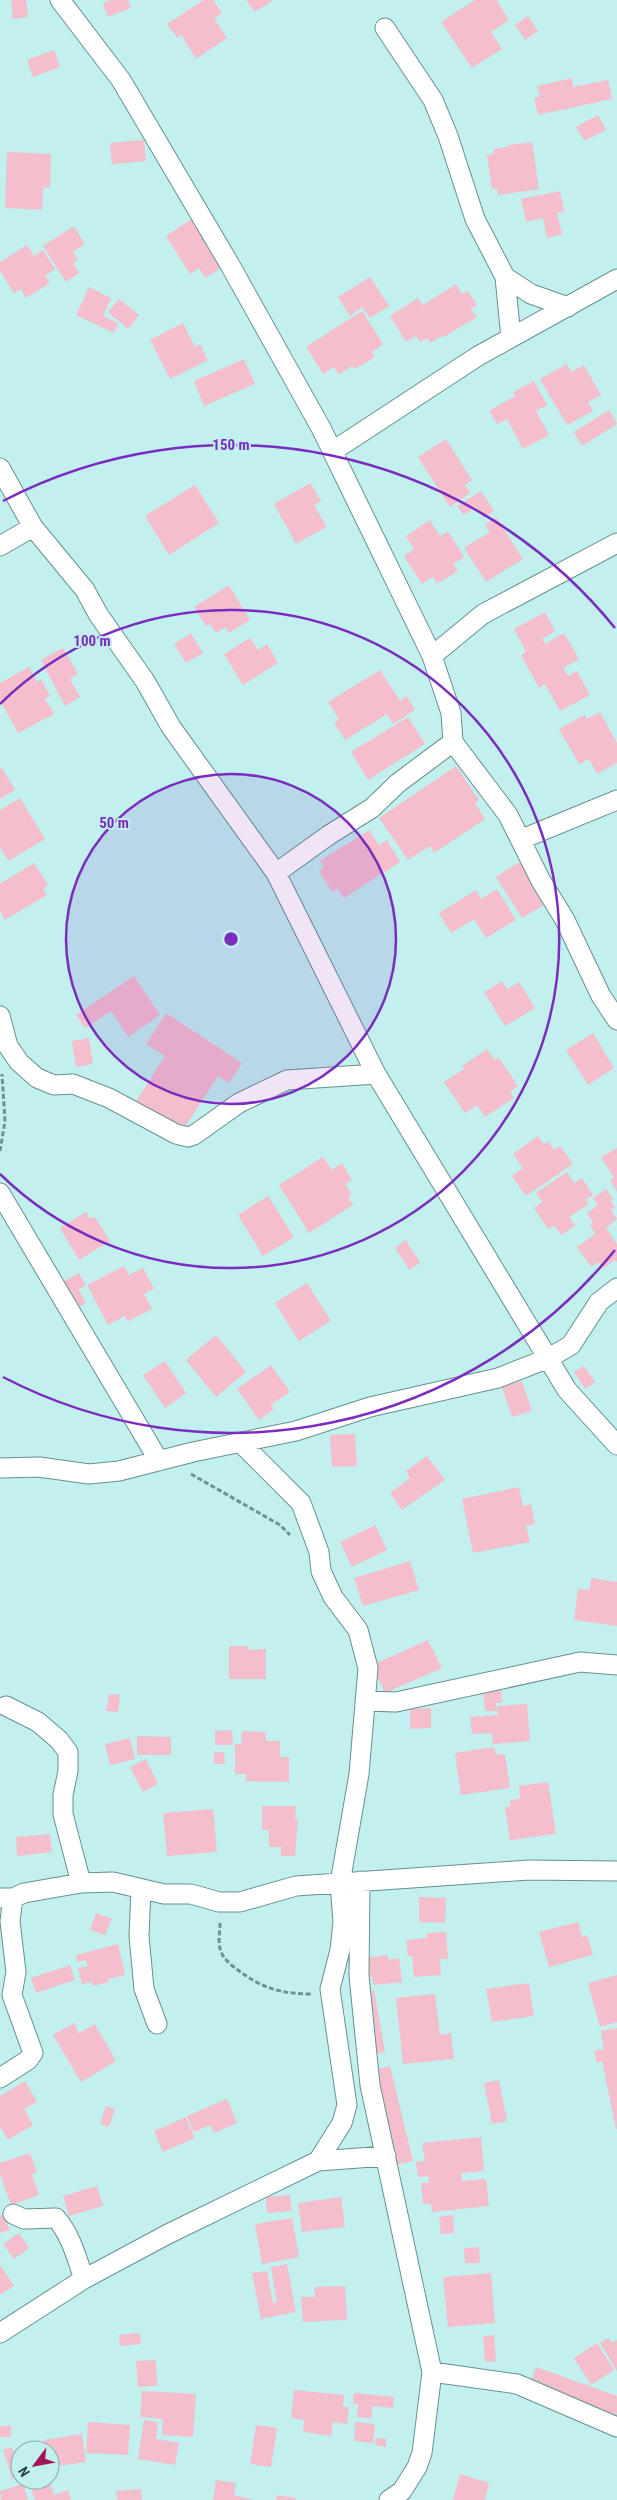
<svg xmlns="http://www.w3.org/2000/svg" width="617" height="2500" viewBox="0 0 617 2500" font-family="'Roboto Condensed',sans-serif">
  <style>
    .building { fill: #f4becd }
    .lines { fill: none; stroke-linecap: round; stroke-linejoin: round }
    .street-casing { stroke: #659190; stroke-width: 21 }
    .path { stroke: #719191; stroke-width: 3; stroke-dasharray: 5 2.5; stroke-linecap: butt }
    .street { stroke: #fff; stroke-width: 19 }
    .ring { fill: none; stroke: #7b2cbf; stroke-width: 2.5 }
    .centre { fill: #7b2cbf; stroke: #c1f0ef; stroke-width: 2.5 }
    .ring-label { font-size: 15px; text-anchor: middle; font-weight: bold; fill: #7b2cbf; stroke: #c1f0ef; stroke-width: 4; stroke-linejoin: round; paint-order: stroke }
  </style>
  <rect width="100%" height="100%" fill="#c1f0ef"/>
  <!-- building -->
  <path class="building" d="M11,0H26L28,17L13,19Z
    M111,0H128L131,8L108,17L103,3Z
    M204,0H213L222,13L214,18L227,38L196,59L181,35L177,38L167,24Z
    M246,0H273L255,12Z
    M475,0H499L497,1L509,20L491,32L502,49L472,68L441,22Z
    M528,16L538,31L525,40L515,25Z
    M54,50L60,67L33,77L27,60Z
    M572,78L573,87L608,80L612,99L538,115L534,98L540,96L537,86Z
    M598,115L606,130L584,141L576,127Z
    M144,140L146,161L112,164L110,143Z
    M532,142L539,189L498,195L497,188L492,189L487,155L494,154L493,149L508,147L509,145Z
    M7,152L51,154L50,188L43,187L42,210L5,208Z
    M560,191L564,211L557,213L562,234L547,238L543,218L526,222L521,199Z
    M193,218L224,266L205,278L199,268L190,274L166,236Z
    M74,226L85,244L73,252L78,260L73,263L79,273L66,282L43,246Z
    M27,245L34,256L43,250L55,269L45,276L50,283L26,298L21,289L14,293L0,271V262Z
    M370,277L389,306L370,318L362,307L350,316L338,297Z
    M456,284L462,294L468,291L477,305L471,309L477,317L442,338L441,336L430,343L427,338L420,342L416,336L406,342L390,316L418,298L423,305Z
    M89,287L111,298L103,316L118,323L114,333L76,315Z
    M119,299L139,315L128,329L108,312Z
    M362,311L383,344L372,352L375,357L354,369L352,366L339,375L334,367L323,374L306,347Z
    M183,323L195,347L200,344L208,360L170,379L150,340Z
    M244,359L255,384L204,406L194,381Z
    M567,364L571,372L584,365L601,395L588,402L593,411L567,425L540,379Z
    M534,381L547,405L536,411L549,435L523,449L507,419L497,424L489,411L515,396L513,392Z
    M609,410L617,424L582,446L574,432Z
    M446,439L472,480L465,485L470,493L450,507L418,457Z
    M310,483L321,501L314,505L327,527L296,544L274,504Z
    M195,485L219,523L169,555L145,516Z
    M481,491L494,511L483,518L476,507L463,515L457,506Z
    M496,517L523,559L486,582L464,548L490,532L485,525Z
    M430,520L440,536L448,531L464,557L453,564L458,571L437,584L433,577L422,584L404,556L414,549L406,536Z
    M229,585L250,620L229,633L225,627L216,633L210,624L206,626L194,607Z
    M545,612L555,631L542,639L545,644L564,633L579,659L563,668L568,676L577,671L590,695L560,711L545,684L539,688L521,655L526,651L514,629Z
    M191,633L203,653L186,663L174,644Z
    M250,638L258,650L267,644L278,663L243,685L224,654Z
    M63,648L78,674L70,679L80,697L65,706L41,660Z
    M29,667L37,682L41,679L50,696L45,699L54,714L18,733L0,700V683Z
    M380,670L400,701L407,696L415,710L393,724L387,714L345,740L334,723L339,719L328,702Z
    M600,712L617,743V763L597,774L589,759L579,764L559,729L585,715L587,719Z
    M408,717L425,744L368,780L351,752Z
    M456,766L479,800L475,803L485,819L434,853L430,846L408,860L379,818Z
    M2,768L15,790L0,799V769Z
    M20,798L45,839L8,861L0,847V810Z
    M369,830L379,845L387,840L400,862L344,898L338,889L332,892L319,871L324,867L320,861Z
    M521,861L547,903L522,918L496,877Z
    M34,863L48,885L43,888L47,895L5,920L0,911V884Z
    M497,889L516,920L486,938L474,919L451,933L439,913L476,890L481,899Z
    M134,976L160,1015L128,1037L111,1011L85,1028L76,1015Z
    M502,981L507,989L519,982L535,1008L505,1026L484,992Z
    M166,1013L242,1063L229,1083L218,1076L181,1133L135,1103L165,1056L146,1044Z
    M593,1033L614,1068L588,1085L566,1050Z
    M89,1038L93,1064L76,1067L72,1041Z
    M487,1049L495,1060L499,1058L518,1086L510,1092L514,1098L485,1117L477,1105L465,1113L444,1082L464,1069L462,1066Z
    M538,1136L544,1144L548,1141L554,1150L560,1146L573,1164L526,1196L512,1176L523,1168L513,1154Z
    M617,1148V1192L610,1180L614,1178L601,1157Z
    M323,1157L332,1170L342,1163L352,1180L345,1184L352,1194L348,1197L353,1205L309,1233L279,1185Z
    M567,1172L574,1183L582,1178L593,1195L586,1199L589,1204L569,1217L575,1226L561,1235L554,1225L548,1229L534,1208L542,1202L536,1193Z
    M606,1189L613,1199L611,1201L615,1207L611,1210L617,1219L606,1228L617,1244V1262L615,1260L603,1268L598,1262L591,1267L577,1247L595,1234L590,1225L593,1223L587,1213L598,1205L593,1198Z
    M268,1196L294,1237L263,1256L238,1215Z
    M86,1212L90,1219L95,1217L110,1241L79,1260L60,1228Z
    M406,1240L420,1263L409,1270L395,1247Z
    M124,1266L129,1275L143,1268L154,1289L144,1294L152,1309L128,1321L125,1316L108,1325L87,1285Z
    M79,1273L86,1285L79,1289L86,1303L71,1311L57,1285Z
    M307,1283L331,1321L299,1341L275,1303Z
    M216,1335L246,1372L216,1397L186,1360Z
    M165,1361L186,1393L165,1408L143,1375Z
    M271,1365L290,1392L271,1405L274,1409L259,1420L237,1389Z
    M584,1366L595,1382L585,1389L574,1372Z
    M522,1381L532,1411L512,1417L502,1387Z
    M355,1434L357,1466L332,1467L330,1435Z
    M427,1456L445,1480L402,1510L390,1493L410,1478L406,1471Z
    M519,1487L523,1506L531,1504L535,1524L526,1526L530,1542L473,1553L462,1499Z
    M375,1525L387,1550L352,1567L340,1542Z
    M410,1561L419,1590L363,1606L354,1578Z
    M591,1578L617,1582V1626L574,1620L578,1589L590,1590Z
    M428,1640L442,1668L385,1693L372,1665Z
    M229,1646H248V1650L266,1649V1679H229Z
    M501,1688L502,1703H496L497,1711H485L483,1689Z
    M109,1694L120,1695L118,1712L106,1711Z
    M527,1704L530,1741L493,1744L492,1733L472,1734L470,1717L498,1715L497,1706Z
    M431,1708V1728L410,1729V1709Z
    M232,1730L233,1745H215V1731Z
    M242,1731L266,1732V1741H280V1757H289V1782L246,1781V1774H235V1744H241Z
    M137,1736L171,1737V1755H137Z
    M130,1738L135,1759L110,1765L105,1744Z
    M494,1747L496,1755L505,1754L510,1788L461,1795L455,1753Z
    M214,1752H224L225,1764H214Z
    M146,1759L158,1784L143,1792L130,1767Z
    M548,1782L556,1834L510,1840L505,1807L511,1806L510,1800L520,1799L519,1786Z
    M262,1806H296L295,1819H298L295,1856H281V1847H269V1830H262Z
    M213,1809L217,1852L167,1856L163,1813Z
    M50,1834L52,1852L17,1856L16,1837Z
    M419,1897L446,1898L445,1923L419,1922Z
    M96,1913L112,1919L105,1935L90,1930Z
    M578,1922L582,1937L587,1935L593,1955L549,1967L539,1932Z
    M446,1932L448,1959H440L441,1975L414,1977L412,1956H408L406,1940L427,1938V1933Z
    M118,1944L125,1975L108,1979L109,1982L93,1986L92,1982L82,1984L78,1968L87,1966L86,1960L77,1962L76,1955Z
    M388,1955V1960L399,1958L402,1982L373,1985L372,1977H366L364,1958Z
    M70,1965L75,1980L36,1993L31,1978Z
    M617,1975V2022L600,2027L588,1983Z
    M529,1983L534,2016L492,2022L486,1989Z
    M374,1990L385,2052L374,2054L363,1992Z
    M435,1994L440,2035L451,2033L454,2059L403,2064L396,1998Z
    M74,2023L79,2033L95,2024L116,2061L81,2082L53,2035Z
    M617,2028V2129H616L602,2061L597,2063L594,2051L604,2049L601,2031Z
    M390,2066L413,2161L394,2165L371,2071Z
    M499,2080L507,2121L492,2124L484,2083Z
    M25,2081L37,2102L24,2109L33,2125L8,2140L0,2127V2096Z
    M227,2099L237,2123L214,2133L210,2125L194,2132L187,2116Z
    M106,2106L115,2109L109,2127L100,2124Z
    M186,2117L195,2138L163,2152L154,2131Z
    M481,2137L484,2171L461,2173L462,2181L486,2179L489,2206L432,2212L431,2204H423L421,2183H429L428,2176L418,2177L416,2162L425,2161L422,2143Z
    M30,2153L37,2172L32,2174L39,2195L11,2205L0,2174V2163Z
    M97,2186L103,2206L69,2216L63,2196Z
    M290,2195L292,2211L267,2213L266,2197Z
    M341,2197L345,2227L302,2232L298,2203Z
    M5,2214L9,2230L0,2233V2216Z
    M453,2215L454,2233L441,2234L439,2217Z
    M292,2218L299,2257L262,2264L255,2224Z
    M19,2233L29,2248L14,2259L3,2244Z
    M479,2247L480,2263H465L464,2248Z
    M287,2264L296,2312L261,2319L252,2273L267,2271L273,2303L277,2302L271,2267Z
    M0,2265L14,2286L0,2295Z
    M491,2273L495,2323L448,2327L443,2277Z
    M345,2286L347,2320L303,2322L301,2297H315L314,2287Z
    M140,2333L141,2344L120,2346L119,2335Z
    M494,2335L496,2361L485,2362L483,2336Z
    M609,2338L611,2343L617,2340V2371L600,2343Z
    M597,2343L614,2370L591,2385L574,2358Z
    M156,2360L157,2386L138,2387L136,2361Z
    M536,2367L617,2396V2415L530,2384Z
    M294,2390L344,2395L343,2407H349L347,2424L333,2422L331,2436L303,2432L304,2420L291,2418Z
    M142,2391L196,2394L193,2437L162,2435L163,2419L140,2417Z
    M354,2393L394,2397L393,2408L373,2406L371,2419L357,2417L358,2404H353Z
    M144,2420L158,2422L156,2439L179,2443L175,2465L138,2459Z
    M88,2422L130,2425L128,2455L86,2453Z
    M355,2422L375,2424L373,2443L354,2441Z
    M256,2425L277,2428L271,2467L250,2464Z
    M0,2426H11V2437H0Z
    M82,2434L86,2462L50,2467V2450H45L44,2440Z
    M376,2438L386,2439V2447L375,2445Z
    M12,2447L20,2472V2477L12,2479L3,2450Z
    M460,2474L489,2483L485,2500H453Z
    M216,2480L236,2483L234,2495L253,2500H213Z
    M50,2482L54,2495L68,2490L71,2500H35L31,2488Z
    M23,2484L28,2500H1L0,2491Z
    M141,2489L142,2500H117L116,2491Z
    M277,2495L296,2498L295,2500H276Z"/>
  <g class="lines">
    <!-- street casing -->
    <g class="street-casing">
      <path id="street" d="M60,0L121,80L230,265L321,428L432,656L451,713L453,742L508,815L541,881L565,920L601,996L617,1020
        M385,28L433,100L448,136L475,219L505,277L531,294L568,307
        M505,277L511,338
        M333,451L478,356L617,279
        M0,468L33,527L85,590L98,614L145,681L171,727L276,873L376,1074
        M0,546L33,527
        M432,656L483,614L617,543
        M522,839L617,800
        M276,873L329,835L372,808L398,783L453,742
        M0,1016L8,1046L19,1062L37,1078L54,1085L73,1084L109,1098L176,1134L188,1137L194,1135L239,1103L287,1080L376,1074L567,1390L617,1445
        M0,1193L159,1461
        M241,1443L301,1503L319,1552L321,1571L333,1597L358,1630L368,1668L359,1774L340,1883L343,1922L340,1950L330,1989L347,2105L342,2123L318,2161
        M0,1468L39,1467L89,1474L119,1471L193,1452L296,1431L370,1407L498,1378L549,1358L571,1345L599,1302L617,1288
        M366,1701L396,1702L580,1662L617,1665
        M6,1706L38,1722L59,1740L68,1752V1771L63,1795V1814L81,1883
        M360,1881L359,1976L370,2085L432,2372L422,2453L417,2467L402,2491L389,2500
        M141,1889L139,1936L144,1989L157,2024
        M0,1898H13L24,1893L81,1883L113,1882L164,1894H191L219,1902H240L296,1886L529,1870L617,1871
        M0,2078L28,2060L33,2053L12,1995L16,1972L10,1921L13,1898
        M13,2214L24,2219L56,2218C71,2235 77,2259 84,2279
        M0,2333L84,2279L168,2234L318,2161L386,2156
        M432,2372L517,2384L617,2427"/>
    </g>
    <!-- path -->
    <path class="path" d="M0,1151L5,1121L2,1074
      M191,1474L280,1525L290,1535
      M220,1923C220,1933 217,1944 222,1954C225,1960 232,1966 238,1970C261,1988 282,1994 311,1994"/>
    <!-- street -->
    <use href="#street" class="street"/>
  </g>
  <!-- distance rings -->
  <circle cx="231" cy="939" r="165" fill="#7b2cbf" fill-opacity=".12"/>
  <g class="ring">
    <circle cx="231" cy="939" r="165"/>
    <path d="M0 704A329 329 0 1 1 0 1174"/>
    <path d="M615 1250A494 494 0 0 1 3 1377M3 501A494 494 0 0 1 615 628"/>
  </g>
  <circle cx="231" cy="939" r="8" class="centre"/>
  <g class="ring-label">
    <text x="231" y="450">150 m</text>
    <text x="92" y="646">100 m</text>
    <text x="114" y="828">50 m</text>
  </g>
  <!-- north arrow -->
  <g transform="translate(35 2465) rotate(238)"><circle r="24" fill="#c1f0ef" stroke="#86aaa9"/>
  <path d="M0-4L9 19L0 12L-9 19Z" fill="#a41457"/>
  <text y="-8" font-size="14" font-weight="bold" text-anchor="middle" fill="#2d4040">N</text>
  </g>
</svg>
